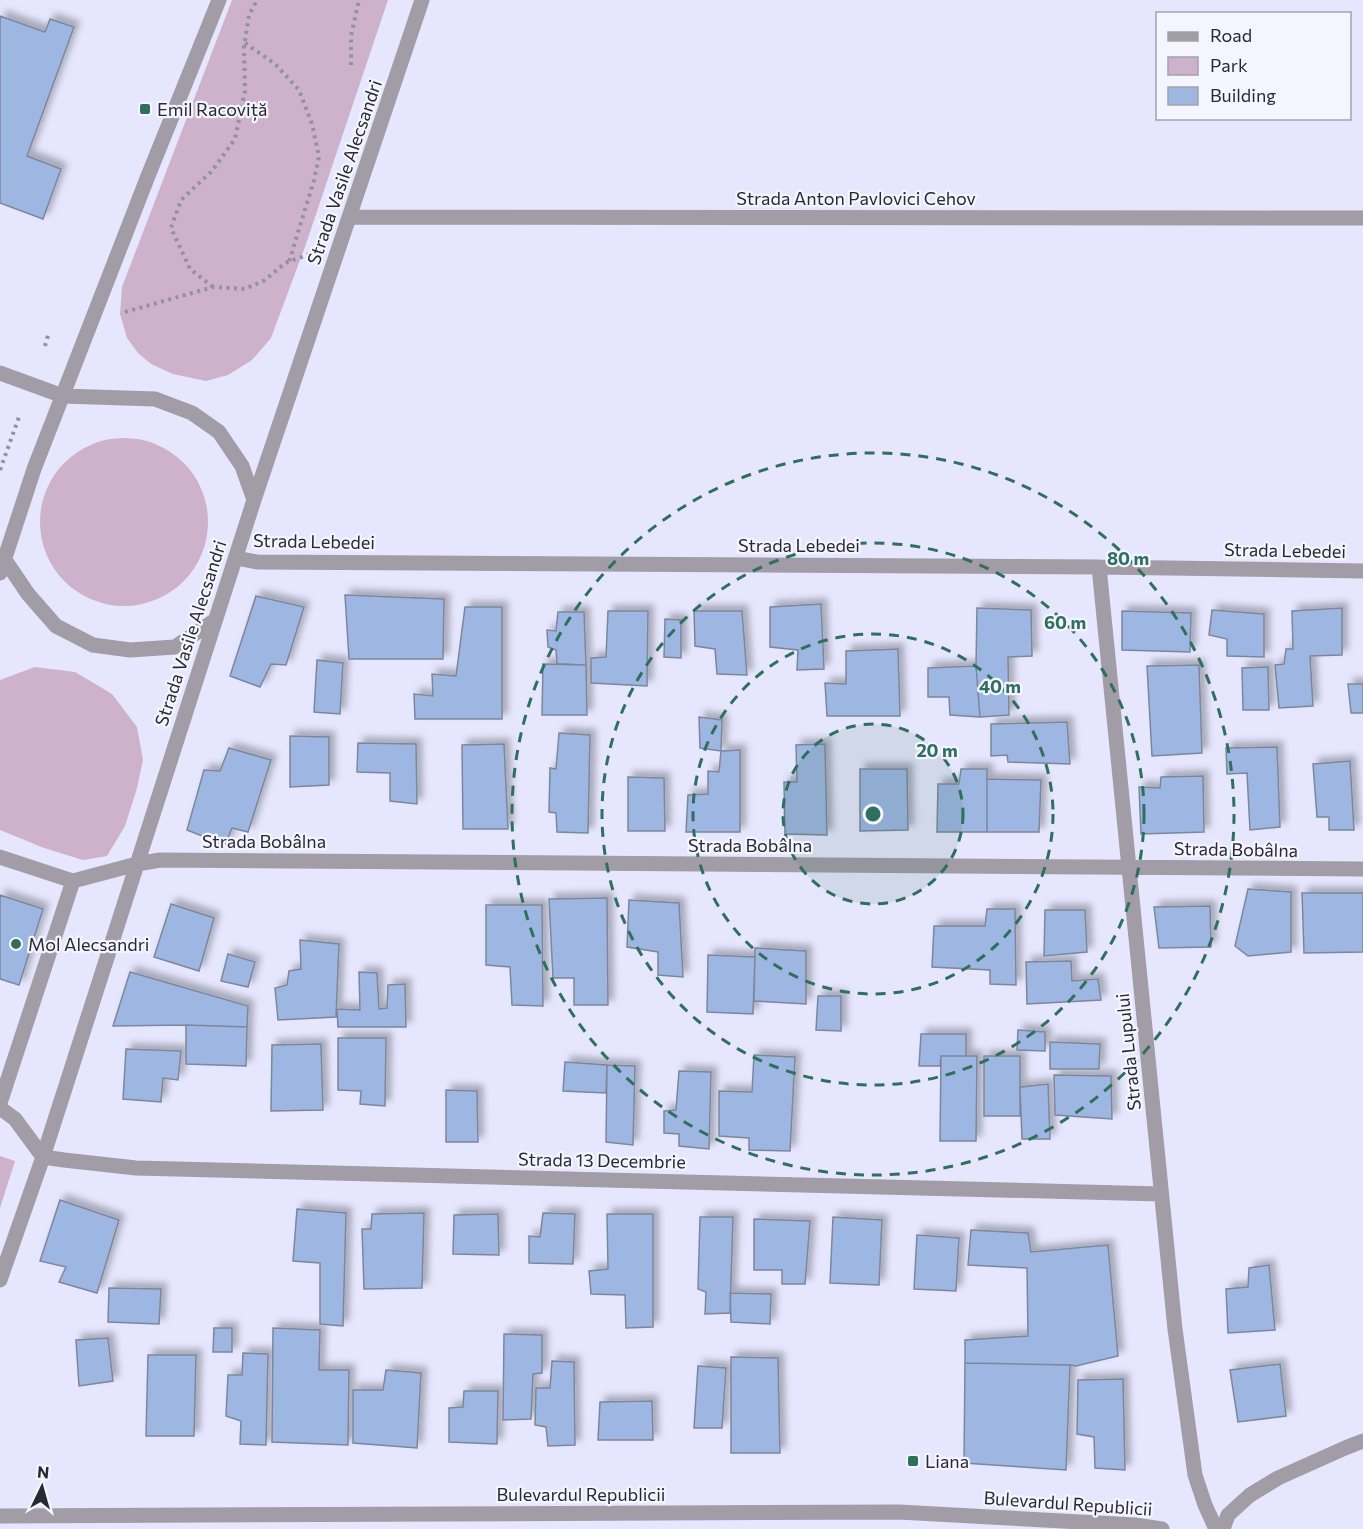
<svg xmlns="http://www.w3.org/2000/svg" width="1363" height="1529" viewBox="0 0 1363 1529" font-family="Commissioner,sans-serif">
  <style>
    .green { fill: #ceb1cb }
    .building { fill: #9eb6e2; stroke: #7d879b; stroke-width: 1.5; filter: url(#shadow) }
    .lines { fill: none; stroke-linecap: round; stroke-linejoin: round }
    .path { stroke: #9191a1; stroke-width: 4; stroke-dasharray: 3 4.5; stroke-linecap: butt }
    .minor { stroke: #a19ca5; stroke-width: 15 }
    .ring { fill: none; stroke: #2e6f5e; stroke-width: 3; stroke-dasharray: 10 8 }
    .poi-dot { fill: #2e6f5e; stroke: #f5f5ff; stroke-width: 2 }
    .labels { text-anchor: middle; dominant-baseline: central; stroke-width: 4.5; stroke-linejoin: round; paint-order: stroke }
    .poi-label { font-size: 18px; fill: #292931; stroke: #f5f5ff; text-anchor: start }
    .street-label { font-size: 18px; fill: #292931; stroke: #f5f5ff }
    .centre { fill: #2e6f5e; stroke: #f5f5ff; stroke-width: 3 }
    .ring-label { font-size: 18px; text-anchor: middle; font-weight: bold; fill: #2e6f5e; stroke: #f5f5ff; stroke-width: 4.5; stroke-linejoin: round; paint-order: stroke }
  </style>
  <defs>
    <filter id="shadow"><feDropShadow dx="5.5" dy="-5.5" stdDeviation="3" flood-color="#0004"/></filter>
  </defs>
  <rect width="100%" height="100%" fill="#e6e7fe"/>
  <!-- green -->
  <path class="green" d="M232,0H388L306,244L271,338L252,360L228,375L206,381L173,374L151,364L138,353L127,338L120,314L122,287Z
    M40 522a84 84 0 1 1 168 0a84 84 0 1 1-168 0Z
    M35,667L75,672L112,694L137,727L143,760L137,788L125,826L107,856L83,860L44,848L0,830V680Z
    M0,1156L15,1161L0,1208Z"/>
  <!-- building -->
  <path class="building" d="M0,16L45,32L50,19L74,27L27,156L61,169L43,219L0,203Z
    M345,595L444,599L443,659H349Z
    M256,596L304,607L286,665L271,664L260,687L230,676Z
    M821,604L824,669L797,670L798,650L770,647V607Z
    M465,607H502V719H415L414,694L433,696L432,674L456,676Z
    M977,608L1031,610L1032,656L1008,657L1009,715L980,717L976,666Z
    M1342,608V655L1310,656L1313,706L1279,708L1275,665L1284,664L1286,649H1293L1292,611Z
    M1212,610L1264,614V657L1227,656V639L1209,635Z
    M608,611H648L647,686L591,683V658L606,657Z
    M694,611H742L747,675L717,674L715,649L695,646Z
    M1122,611L1191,613L1190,652L1122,650Z
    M558,612H584L586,665L557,664L556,650L548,647L547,630L556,631Z
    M665,619L681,620V658L664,657Z
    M898,649L900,716H827L825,683L846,684V651Z
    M317,660L343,663L340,714L314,712Z
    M543,664L586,665L587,715H542Z
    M1199,665L1202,753L1152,756L1147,666Z
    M976,666L980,717L950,715L949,697H928V668Z
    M1268,667L1269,710H1243L1242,668Z
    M1348,684H1363V713H1351Z
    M699,717L722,720L721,751L700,748Z
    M1067,722L1070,764L1008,762L1007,755L991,756V724Z
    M559,733L590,735L588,833L557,832L556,813L549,812L550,768L556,769Z
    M290,736L329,737V785L290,787Z
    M358,743L416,744L417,804L390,801V773L357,772Z
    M504,744L508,829H463L462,745Z
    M825,744L827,835L785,834L784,782H797L796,745Z
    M1277,747L1280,827L1250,830L1247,773L1227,774L1226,748Z
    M229,748L271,760L248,832L232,828L225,845L187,830L204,770L220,771Z
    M740,750V832H686L688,795L708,794V771L719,772L721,751Z
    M1350,761L1354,830H1329V817H1317L1313,764Z
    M860,769H907L908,830L860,831Z
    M961,769H987V832H937L938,784H959Z
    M1203,776L1204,832L1141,834L1139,787L1160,788L1161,777Z
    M628,777L664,778L665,831H628Z
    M987,779L1041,780L1039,832H987Z
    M1248,889L1291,892V952L1248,956L1235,946Z
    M1302,893H1363V952L1304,953Z
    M0,895L43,909L19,985L0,979Z
    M607,898L608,1005H574V978H553L549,899Z
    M629,900L679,903L683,977L658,975V952L627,947Z
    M171,904L214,918L199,971L154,957Z
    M486,905H542L543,1006L512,1005L510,967L486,965Z
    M1210,906L1211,947L1159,948L1154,907Z
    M987,909H1015L1016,985L990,984V970L932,967L934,926H985Z
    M1045,910H1085L1087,952L1044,956Z
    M300,940L339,944L336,1017L278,1020L275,988L287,985L289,971L301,969Z
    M755,948L806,951V1004L754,1001Z
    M228,954L255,962L248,987L221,981Z
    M708,955L755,957L753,1014L707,1012Z
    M1071,961L1072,981L1098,979L1101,1000L1027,1004L1026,962Z
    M130,972L248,1006L247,1027L186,1025L113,1026Z
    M359,972L377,973L379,1009L387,1008L388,985L405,984L406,1027H338L337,1009L360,1010Z
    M818,996H841V1031L816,1030Z
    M186,1025L247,1027L246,1066L186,1064Z
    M1018,1030L1045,1032V1051L1017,1050Z
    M921,1034H966V1056H941L940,1066H919Z
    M338,1038H386L385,1106L360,1104L361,1091L338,1090Z
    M1050,1042L1100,1044L1099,1069H1050Z
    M321,1044L323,1110L271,1111L272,1045Z
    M126,1049L181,1051L178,1080L163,1078L161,1102L123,1099Z
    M754,1055L795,1057L790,1151L749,1150V1138L719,1136V1091L752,1092Z
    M941,1056H977L976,1141H940Z
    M984,1056H1020V1116H984Z
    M565,1062L607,1065L606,1093L563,1091Z
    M607,1065L635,1066L633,1145L606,1142Z
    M679,1071L711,1072L709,1149L679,1146V1134L664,1133V1111L676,1110Z
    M1054,1075L1111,1076L1112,1119L1055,1115Z
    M1048,1084L1050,1139H1022L1020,1087Z
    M446,1090L477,1091L478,1142H446Z
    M60,1200L119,1220L97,1293L59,1282L66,1267L40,1261Z
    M297,1209L346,1213L343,1326L320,1324V1263L293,1261Z
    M424,1213L422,1288L364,1289L362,1229H371L372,1214Z
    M543,1213L575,1214L573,1264L529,1263V1236L540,1237Z
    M498,1214L499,1255L453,1254L454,1215Z
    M607,1214H653V1327L626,1328L625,1295L591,1294L589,1271L608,1269Z
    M700,1217H733L730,1313L705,1314L706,1292L698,1289Z
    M833,1217L882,1220L879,1285L830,1283Z
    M754,1219L810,1221L805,1284H782V1270H754Z
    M971,1230L1028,1233L1031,1252L1108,1245L1118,1356L1076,1366L1070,1365L965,1363V1340L1028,1336L1027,1268L968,1265Z
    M917,1235L959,1238L956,1291L914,1289Z
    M1269,1265L1275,1330L1228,1333L1226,1289L1248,1287L1249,1268Z
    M109,1288L161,1289L159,1324L108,1322Z
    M730,1293L771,1294L770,1324L731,1322Z
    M214,1328H232V1352H213Z
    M273,1328L320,1330L319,1370H349L348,1445L272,1442Z
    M504,1334L542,1335V1373L533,1374L531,1419L503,1420Z
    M108,1338L113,1381L79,1386L76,1340Z
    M243,1353L268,1354L266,1445L240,1444L241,1421L226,1416L228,1375H242Z
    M148,1355H196L194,1436H146Z
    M731,1357L778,1358L780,1453H731Z
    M552,1361L574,1362L575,1445L548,1446L546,1427L535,1425L536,1388H550Z
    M965,1363L1070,1365L1066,1470L964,1463Z
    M1280,1364L1286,1416L1238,1422L1230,1370Z
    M698,1366L726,1368L722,1428H694Z
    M386,1370L421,1373L417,1448L353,1443V1390H383Z
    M1123,1379L1125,1470L1095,1468L1094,1437L1077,1434L1078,1380Z
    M464,1391H498L497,1444L449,1442V1408L463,1407Z
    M652,1401L653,1440H598L600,1402Z"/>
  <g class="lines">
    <!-- path -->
    <path class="path" d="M245,43L275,64L299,90L312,124L319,157L314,180L289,262
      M351,65V36L359,0
      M213,287L190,269L171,228L181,200L212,171L235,139L245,91L244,47L249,15L257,0
      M125,312L213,287L245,289L265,280L285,263L313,253
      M45,346L49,332
      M0,470L19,417"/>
    <!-- minor -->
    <path class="minor" d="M349,217L1363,218
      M0,373L63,396L155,399L192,413L219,432L242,466L254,500
      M236,558L257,562L1099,567L1363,571
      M5,560L28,594L56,626L93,645L130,650L175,647L214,621
      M1099,567L1175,1329L1195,1475L1205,1505L1216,1529
      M0,573L34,469L148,176L219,0
      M0,857L73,881L137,864L160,860L1363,869
      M0,1103L73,881
      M0,1108L15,1119L43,1157L64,1160L136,1168L1161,1194
      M0,1280L43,1157L254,500L422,0
      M0,1516L899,1512L1135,1525L1162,1529
      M1223,1529L1228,1515L1250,1495L1278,1478L1345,1448L1363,1441"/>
  </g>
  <!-- distance rings -->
  <circle cx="873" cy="814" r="90" fill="#2e6f5e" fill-opacity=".12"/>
  <g class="ring">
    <circle cx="873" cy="814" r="90"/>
    <circle cx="873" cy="814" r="180"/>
    <circle cx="873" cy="814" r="271"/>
    <circle cx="873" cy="814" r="361"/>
  </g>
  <!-- markers -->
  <g class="poi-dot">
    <rect x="139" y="103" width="12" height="12" rx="3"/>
    <circle cx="16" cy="944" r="6"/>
    <rect x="907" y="1455" width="12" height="12" rx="3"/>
  </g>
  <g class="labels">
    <!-- poi labels -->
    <g class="poi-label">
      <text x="157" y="109">Emil Racoviță</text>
      <text x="28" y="944">Mol Alecsandri</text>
      <text x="925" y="1461">Liana</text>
    </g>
    <!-- street labels -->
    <g class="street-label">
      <text transform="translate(344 172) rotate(-71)">Strada Vasile Alecsandri</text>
      <text x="856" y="198">Strada Anton Pavlovici Cehov</text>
      <text transform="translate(314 541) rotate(1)">Strada Lebedei</text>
      <text x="799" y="545">Strada Lebedei</text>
      <text transform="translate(1285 550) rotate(1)">Strada Lebedei</text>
      <text transform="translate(190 633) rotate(-72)">Strada Vasile Alecsandri</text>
      <text x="264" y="841">Strada Bobâlna</text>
      <text x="750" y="845">Strada Bobâlna</text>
      <text transform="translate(1236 849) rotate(1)">Strada Bobâlna</text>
      <text transform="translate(1128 1052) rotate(-96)">Strada Lupului</text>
      <text transform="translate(602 1160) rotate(1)">Strada 13 Decembrie</text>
      <text x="581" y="1494">Bulevardul Republicii</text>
      <text transform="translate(1068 1503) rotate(4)">Bulevardul Republicii</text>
    </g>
  </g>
  <circle cx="873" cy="814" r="9" class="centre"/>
  <g class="ring-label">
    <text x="1128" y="565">80 m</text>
    <text x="1065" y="629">60 m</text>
    <text x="1000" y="693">40 m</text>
    <text x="937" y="757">20 m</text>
  </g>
  <!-- legend -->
  <rect x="1156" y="12" width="195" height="108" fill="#f5f5ff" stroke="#a3a3ad" stroke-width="1.5"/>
  <rect x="1168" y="32" width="30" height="9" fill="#a19ca5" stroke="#a3a3ad" stroke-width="1.5"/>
  <text x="1210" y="42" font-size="18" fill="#292931">Road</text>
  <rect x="1168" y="57" width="30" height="18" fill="#ceb1cb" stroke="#a3a3ad" stroke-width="1.5"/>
  <text x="1210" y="72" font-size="18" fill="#292931">Park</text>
  <rect x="1168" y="87" width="30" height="18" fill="#9eb6e2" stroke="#a3a3ad" stroke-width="1.5"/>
  <text x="1210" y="102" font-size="18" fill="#292931">Building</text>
  <!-- north arrow -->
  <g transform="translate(42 1487) rotate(5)" stroke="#f5f5ff" stroke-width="4.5" paint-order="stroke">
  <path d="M0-4.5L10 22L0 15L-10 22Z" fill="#292931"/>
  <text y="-9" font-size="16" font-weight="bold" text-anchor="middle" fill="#292931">N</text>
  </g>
</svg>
